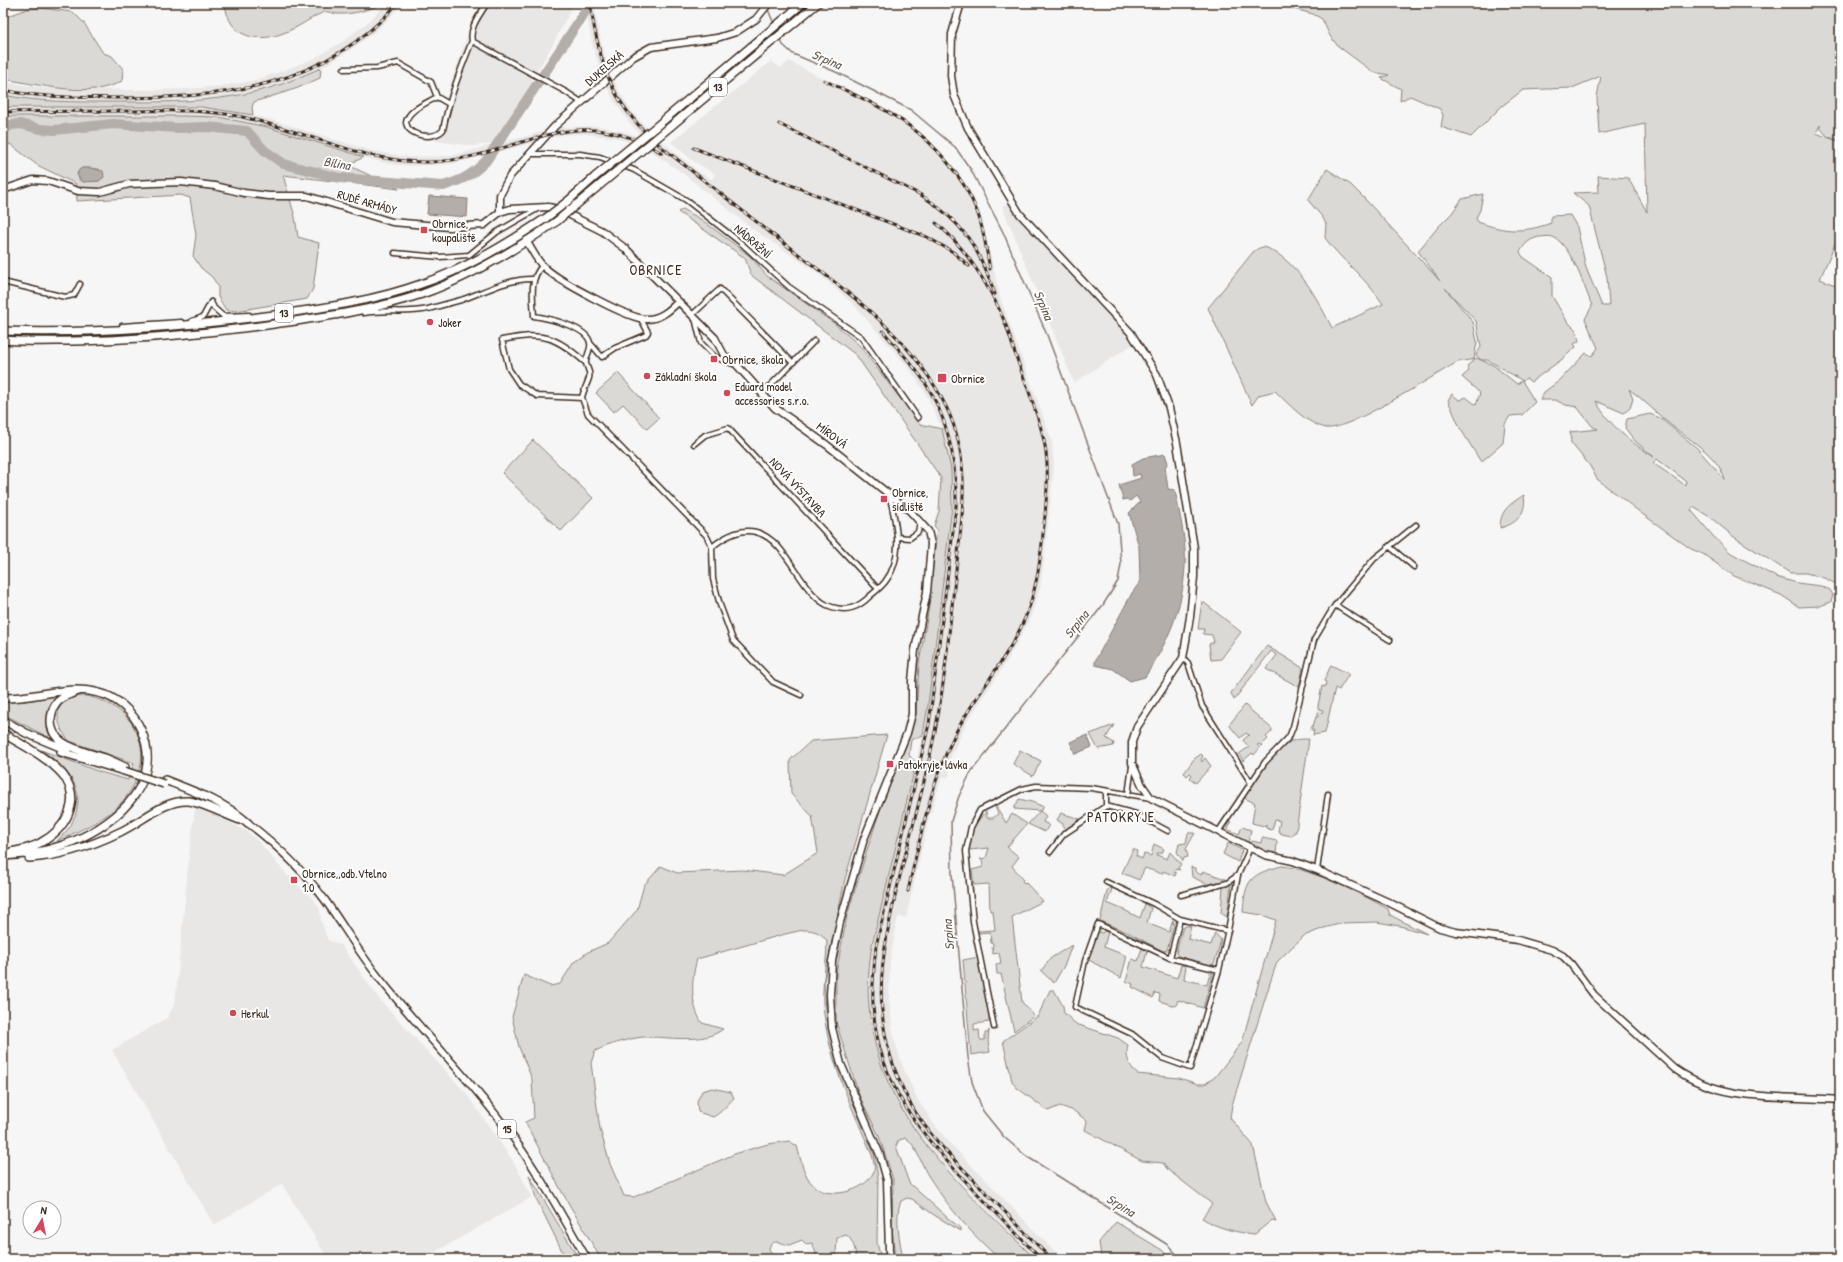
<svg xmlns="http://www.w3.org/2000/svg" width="1843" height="1262" viewBox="0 0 1843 1262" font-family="'Patrick Hand',sans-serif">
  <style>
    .built { fill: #e9e7e6 }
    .green { fill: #dbd9d6; stroke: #8b827a; fill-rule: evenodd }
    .water { fill: #b4aeaa; stroke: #847972 }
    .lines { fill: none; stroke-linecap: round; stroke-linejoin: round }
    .stream { stroke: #847972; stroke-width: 1.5 }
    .river { stroke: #b4aeaa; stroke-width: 10 }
    .street-casing { stroke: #3b2a1e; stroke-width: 7 }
    .secondary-casing { stroke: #3b2a1e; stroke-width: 9 }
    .primary-casing { stroke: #3b2a1e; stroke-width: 9 }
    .highway-casing { stroke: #3b2a1e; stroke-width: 10 }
    .street { stroke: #fff; stroke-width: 4 }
    .secondary { stroke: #fff; stroke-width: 6 }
    .primary { stroke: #fff; stroke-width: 6 }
    .highway { stroke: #fff; stroke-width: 7 }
    .rail-casing { stroke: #3b2a1e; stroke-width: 3 }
    .rail { stroke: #fff; stroke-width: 1.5; stroke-dasharray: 4.5; stroke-linecap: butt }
    .highway-bridge-casing { stroke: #3b2a1e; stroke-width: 10; stroke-linecap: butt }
    .highway-bridge { stroke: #fff; stroke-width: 7 }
    .poi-dot { fill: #d1495b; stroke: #fff; stroke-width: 1.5 }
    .labels { text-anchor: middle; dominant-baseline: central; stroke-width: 4; stroke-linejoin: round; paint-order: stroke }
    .shield { fill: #fff; stroke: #766a62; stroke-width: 1 }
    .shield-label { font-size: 11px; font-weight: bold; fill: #3b2a1e }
    .street-label { font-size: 12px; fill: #3b2a1e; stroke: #fff }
    .poi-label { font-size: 12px; fill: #3b2a1e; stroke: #fff; text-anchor: start }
    .water-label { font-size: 13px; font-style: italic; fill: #65584f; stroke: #fff }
    .quarter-label { font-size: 14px; letter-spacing: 1px; fill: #3b2a1e; stroke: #fff }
  </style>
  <rect width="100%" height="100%" fill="#f7f6f6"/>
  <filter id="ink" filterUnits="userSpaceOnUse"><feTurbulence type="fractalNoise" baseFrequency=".025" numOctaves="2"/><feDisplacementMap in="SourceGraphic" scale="8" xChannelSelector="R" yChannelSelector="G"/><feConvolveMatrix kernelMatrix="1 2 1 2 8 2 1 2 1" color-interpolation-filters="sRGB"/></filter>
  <g filter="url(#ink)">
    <!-- built -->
    <path class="built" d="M387,3H404L376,31L349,51L321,68L290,81L257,91L224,97L130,102L44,100L3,95V82L45,88L131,90L188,89L222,86L255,80L285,70L315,58L342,42L368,22Z
      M484,3H574L552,46L531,81L535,85L494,144L472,146L436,141L451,83L470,27Z
      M585,3H594L601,42L608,67L621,95L633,113L654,135L699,172L712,179L715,174L693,161L671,142L771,61L781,68L789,61L910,123L949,164L968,188L980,212L1001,300L1052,441L1054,467L1044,561L1040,589L1029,621L1007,661L967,722L948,763L950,768L949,777H942L929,818L906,918L898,917L890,961L889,1001L894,1038L904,1070L919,1102L934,1124L950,1143L1062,1259H1035L930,1150L906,1118L894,1098L885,1078L872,1033L869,1005L868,974L872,945L925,723L952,507V482L948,452L942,429L925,392L908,367L852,303L815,271L755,231L681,172L653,153L636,144L612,137L585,134L562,135L452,164L408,166L388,164L367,158L267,127L218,117L184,116H3V107H184L219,109L269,119L369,150L409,157L451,156L560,127L598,126L626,132L643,138L626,119L613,99L604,81L592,44Z
      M1010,202L1031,233L1114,317L1135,343L1074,383L1002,206Z
      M200,806L248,832L261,844L287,875L315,901L320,909L321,921L328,940L341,945L380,1000L466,1093L513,1161L532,1197L423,1259H328L282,1184L214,1225L112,1050L167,1018L175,1003L189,856L195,809Z"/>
    <!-- green -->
    <path class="green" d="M225,3H383C374,9 350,15 339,14C334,14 329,11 324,12C311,17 300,27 286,32C258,44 228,38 225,3Z
      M1271,3H1840V140L1828,137L1820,128V125L1816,133L1840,142V152L1836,167L1840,178V232L1820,279L1840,287V586L1824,578L1806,573H1790L1734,537L1710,517L1693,507L1691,510L1713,536L1731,553L1776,577L1797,583L1821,586L1830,590L1833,595L1831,602L1820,606L1799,607L1781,595L1734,576L1703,554L1691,549L1641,513L1597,479L1590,466L1571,443L1570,432L1598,429L1593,427L1577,407L1566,405L1555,400H1540L1544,392L1559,381L1586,353L1592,356L1598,348L1585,319L1592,306C1585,288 1572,248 1555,238C1550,235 1544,237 1539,237C1530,239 1525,243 1520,252L1523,257L1552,277V296L1567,321L1576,330L1579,341L1574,344L1576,347L1561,360L1531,382L1526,378L1523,381L1488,360H1481L1476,355L1481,347L1476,321L1445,288L1473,322L1477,342L1474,359C1468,361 1462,360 1456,363C1434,375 1347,432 1326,428C1305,423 1291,406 1275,391L1259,395L1252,405L1208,308L1253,252C1257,249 1260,247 1264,247C1269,248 1274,252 1278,254C1304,273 1318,300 1332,328L1383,304C1367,279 1343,262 1325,238L1326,224L1323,218L1308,200L1327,169L1351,185L1365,199L1440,281L1418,251L1439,226L1452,213L1462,199L1483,194L1480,210L1476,218L1478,222C1505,232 1524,233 1551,223V216L1570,215L1577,227L1586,268L1602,306H1609L1607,277L1589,206L1573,193L1599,192L1598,176L1628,178L1647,212L1645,124L1599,134L1597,97L1601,76L1572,88L1523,90L1502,106L1471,137L1441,127L1443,115L1440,109L1410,96L1400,101L1401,89L1381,78L1389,75L1373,72L1338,46L1330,36L1322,19L1313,14ZM1629,389C1644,400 1657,414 1672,426C1691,441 1718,455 1725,480L1697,448L1660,418L1650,414L1627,419L1625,428L1635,441L1654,457C1632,443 1608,425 1596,401L1624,413L1630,408L1633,399ZM1657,459L1686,481L1685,485L1653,463Z
      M40,8L73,12L84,23L103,53L112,56L123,69L122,81C92,99 37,84 3,79V18L27,9Z
      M321,68L320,78L298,88L254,102L252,107L253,115L201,107H3V95C38,102 74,102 109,102C158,102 210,103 258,91C280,86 300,77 321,68Z
      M3,116H184L218,117L267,127L364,157L348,165L399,189L283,175L295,217L298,237L319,243L313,289L307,299L236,311L226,310L218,297V286L212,277L201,268L193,256L196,235L190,198L181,195L77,201L76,184L37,165L10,144L3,146ZM83,168L99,169V181H80L77,173Z
      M683,209L702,220L750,256L767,276L835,324L859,345L920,424L942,429L951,469L952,507L928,705L923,735L911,740L909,755L916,763L872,945C869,965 867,986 869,1006C878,1119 961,1184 1035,1259H1000C972,1235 949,1208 929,1177C922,1167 916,1144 906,1138L899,1140L896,1146L909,1183L950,1220L961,1228V1231L934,1215L912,1199L907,1198L901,1201C894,1218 900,1241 903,1259H895L892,1227L893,1179L879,1136L859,1095L836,1022V973L847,916L868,847L885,795L909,736L916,714L919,663L928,613L937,529L934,526L939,511L941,478L856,355L751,275L745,258L678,212Z
      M1476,358L1493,365L1517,384L1522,381L1535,402L1522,415L1510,416L1505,424L1503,443L1481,462L1460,428L1448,400L1452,394L1459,400L1466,397L1476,405L1480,393L1462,377L1469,371L1467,366Z
      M618,373L659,418L647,429L623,404L614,412L596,393Z
      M533,440L593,498L561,531L502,473Z
      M1524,495C1527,513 1517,524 1500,528C1500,510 1510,504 1524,495Z
      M1202,601L1241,632L1221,659L1211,660L1209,644L1214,642L1212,635L1203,634L1204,629H1198Z
      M1267,646L1303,668L1299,687L1266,669L1277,655L1271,651L1234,700L1231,693Z
      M1331,665L1349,674L1339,690L1335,688L1325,733L1313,735L1314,730H1311L1312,726H1313L1316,717H1318V712L1322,713L1323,710L1318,709V706L1322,686L1325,687L1326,682L1324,681Z
      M63,694C48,704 47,717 50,734L48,737L3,714V702L25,701Z
      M86,696C137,706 159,754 126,797C112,817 79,831 57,841C61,836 66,832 70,827C72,824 73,819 75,816C86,787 64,764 41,750L100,772L128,780L134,763L69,741C59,729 50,707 70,698C74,696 81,696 86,696Z
      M1245,705L1272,729V731L1266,737L1268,739L1261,746L1259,744L1257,745L1260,748L1254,755L1252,753L1243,761L1239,754L1249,747L1243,740L1249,735L1246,733L1240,738L1229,725Z
      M1114,725L1106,738L1114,743L1113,746L1098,749L1090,734Z
      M887,735L845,879L824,981L826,1010L837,1061L874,1154L878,1177L877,1243L881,1259H856C856,1251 853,1239 846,1235L837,1238L836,1253L838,1259H813L816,1253L812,1243L806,1244L802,1240L789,1245C782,1244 771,1237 769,1249L775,1259H601L562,1192L525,1122L534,1118L532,1079L519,1047L512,1017L524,975L550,986L560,984L574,962L588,952L608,943L637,910L644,885L661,866L677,873L742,870L783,875L818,853L812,816L791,794L790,760L811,741ZM803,930C814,930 821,932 827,941C827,965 820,989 824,1014C830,1064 853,1109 872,1155C873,1161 876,1168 873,1173C865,1192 828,1200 814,1186C803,1175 801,1160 797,1146L789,1141L768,1144L737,1153L634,1197L624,1196L610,1164L600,1129L591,1063L595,1051C610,1044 627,1039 643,1037C667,1036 703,1045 723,1029L702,1023C690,1004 691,980 697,959L785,934Z
      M1309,739L1296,832H1294L1292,836L1282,834L1278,831L1280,821L1275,820L1272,830L1266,828V824L1264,826L1252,823L1255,803L1244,798C1254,782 1273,749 1290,742C1296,739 1303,739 1309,739Z
      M1020,750L1041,761L1033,776L1013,764Z
      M1201,754L1203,756L1201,760L1202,762L1205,758L1211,766L1196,783L1190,778L1192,775L1190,773L1187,776L1184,773L1194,759Z
      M1019,799L1032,802L1044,807L1040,811L1014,809Z
      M996,806L1006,823L1012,814L1027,824L1007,847L1019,857L1012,866L1023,879L1022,881L1024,883L1025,882L1043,901L1012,917L1022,1002L1034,1016L1014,1031L1001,974H997L996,964L1001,963L999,953L993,954L992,947L993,946V943H991L990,932L979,933L978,931L995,930L993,911H990L989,884L974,885L972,870L983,867L982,860L980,859L986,858L989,848L970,850C966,834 976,822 986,812L987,818H993L998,814L995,807Z
      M1040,811L1046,816L1043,822L1049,825L1045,832L1028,824Z
      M1061,813L1080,819L1066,829L1063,827V824L1057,820Z
      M1229,822H1231L1228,828L1229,830L1239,834L1242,827L1251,830L1248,843L1250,844L1252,841L1261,843L1262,838L1277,841L1276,855L1259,850L1226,833L1224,829Z
      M1188,833H1195L1186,849L1188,857L1184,858L1183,861L1177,852L1179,844L1186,843Z
      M1228,843L1242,850L1238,862L1223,854Z
      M1154,844L1164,849L1162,853H1157V855L1167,859L1170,852L1181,864L1178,868L1180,870L1176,869L1174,872L1176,873L1175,876L1163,871L1162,874L1145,868L1139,880L1122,873L1133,849L1137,851L1136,856L1142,859L1144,854L1151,856Z
      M1282,866C1311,869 1362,894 1388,909L1390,915L1427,934L1400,926L1377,922L1343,923L1324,928L1304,936L1290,949L1277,962L1270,983L1232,1105L1230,1118L1253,1145L1266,1202L1276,1221L1272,1220L1255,1234C1237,1233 1217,1228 1202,1218L1212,1204L1168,1170L1163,1163L1142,1161L1085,1130L1087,1121L1074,1111L1060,1106L1048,1111L1016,1087L1012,1081L1003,1041L1038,1016L1050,990H1054L1063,1006L1064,1013L1076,1024L1118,1038L1128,1045C1125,1058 1129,1065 1137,1074L1179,1078L1198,1084H1205L1215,1077L1242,1042L1276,920L1262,915L1243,912C1245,880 1250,874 1282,866Z
      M1191,867L1195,868V871L1201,875L1203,871L1228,880L1207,884L1192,877Z
      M1231,885L1227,917L1221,913L1223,887Z
      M1110,887L1112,889L1107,903L1124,910L1140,918L1145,904L1151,908L1147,923L1169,932L1173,920L1174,925L1167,950L1163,951L1129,933L1100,921L1107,891Z
      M1186,926H1191L1188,939L1211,945L1215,933L1221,940L1214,964L1209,965L1178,956L1176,953L1183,927Z
      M1095,931L1102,933L1104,931L1108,932L1104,947L1127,956L1121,978L1087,959Z
      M1072,945L1065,964L1054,983L1041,971L1051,958Z
      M1142,948L1147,951L1143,967L1177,978L1181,965L1186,966L1184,979L1207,985L1210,973H1213L1203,1008L1178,1000L1176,1006L1159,1001L1160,994L1155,993L1153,998L1132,987L1133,984L1126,981L1132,959L1138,961Z
      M979,957L988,1007L989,1022L974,1024V1031L979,1030L980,1040H985V1033H988L989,1030L988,1042L990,1052L971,1055L963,960Z
      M712,1088L731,1092L734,1098C727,1105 721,1113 713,1117L698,1112L697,1101L702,1091Z
      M529,1175L579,1259H566L536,1198Z
      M1116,1222L1162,1250L1170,1259H1104L1101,1257L1099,1242Z"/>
    <!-- water -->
    <path class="water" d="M82,168H91L103,171L104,177L99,181L83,182L77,175L79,170Z
      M429,196L468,199L467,217L427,214Z
      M1165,454L1168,463L1165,467L1168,489L1175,490C1179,512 1187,543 1185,566C1183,608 1168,642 1145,677L1130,681L1113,669L1095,665V661L1132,593L1140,582L1139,547L1129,513L1140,502L1136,496L1130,501L1127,499L1123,500L1119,485L1141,478L1140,474L1133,476L1132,464L1143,458Z
      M1087,735L1092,747L1075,754L1070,742Z"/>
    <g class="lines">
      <!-- stream -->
      <path class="stream" d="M767,7L774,24
        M780,39L783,45L793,54L836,72L911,110L955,147L971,170L1003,232L1047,335L1118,524L1121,564L1118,581L1103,605L971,772L959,796L951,821L952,874L968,1057L972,1082L983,1111L1004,1137L1026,1156L1168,1245L1181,1259"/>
      <!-- river -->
      <path class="river" d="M3,130L11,125L20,124L40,129L54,130L113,124L177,128L206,127L247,131L265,151L284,164L340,178L443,186C463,180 472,175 486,161L591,3"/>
      <!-- street casing -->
      <g class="street-casing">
        <path id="street" d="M472,41L566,92L581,102
          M344,69L377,68L398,63L431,82L437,97C427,103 407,110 406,123C409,137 434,140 443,130C449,99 460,71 472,41C469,27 480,15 487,3
          M437,97L449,104
          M531,154H580L600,157L634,170L686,200L741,243L789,287L861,337L918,418
          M395,253L440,257L469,255L497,232L539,208
          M542,266C529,280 533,298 534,316C547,318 588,327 590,343C592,349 585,357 586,363C587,369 591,372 589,378C587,385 583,391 582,398L588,414L706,535L712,547
          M3,282L65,297L74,295L80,284
          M211,302L214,308L223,316L249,315
          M364,313C385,309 407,314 428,309C439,306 450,303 461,300C484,292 509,278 534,279
          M692,315L720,289L793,363
          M695,318L701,343L715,357L733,364
          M192,321L203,317L211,302
          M122,326L181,322
          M591,344L602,357L615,348L646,335L648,332L641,319
          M762,394L814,341
          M582,398L537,396L519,384L509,369L502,340C543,332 554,335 586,363
          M694,444L705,435L728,428L878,589
          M897,537L910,538L918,532L920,522
          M1389,546L1414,567
          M1335,605L1390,640
          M1183,658L1188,663L1202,706L1251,783
          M801,695L773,682L733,640L720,605L713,579L712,547C724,537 740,528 756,532C789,540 801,598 832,607C848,612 859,607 870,596C875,592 881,587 885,582C905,556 896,523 889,494
          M1128,795L1132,766
          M1106,806L1136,814L1168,831
          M1218,832L1265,762L1289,737L1293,727L1314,640L1333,608L1374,559L1416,525
          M1050,852L1064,834L1106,806V791
          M1317,870L1328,794
          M1106,882L1154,904L1180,919L1228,931
          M1181,895L1227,883L1238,875
          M1170,958L1180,919
          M1219,970L1170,958L1098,924L1085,961L1075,1007L1132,1034L1162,1058L1190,1068L1219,970L1229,925L1238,875L1250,848
          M994,1027L973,922L966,851L971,827L980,810L1022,789L1036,786L1091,788L1151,798"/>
      </g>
      <!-- secondary casing -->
      <g class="secondary-casing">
        <path id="secondary" d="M961,3L952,34L951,76L954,95L968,128L1020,214L1131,333L1157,375L1169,408L1177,443L1194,548V577L1190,617L1183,658L1137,727L1132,742V763L1142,785L1151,798L1265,855L1293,861L1324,873L1388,902L1440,928L1456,932L1518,940L1552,950L1563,956L1571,964L1594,995L1675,1069C1723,1103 1784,1095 1840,1100
          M3,190L33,180L48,181L78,191L100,192L129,184L181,182L215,186L244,193L269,196H307L392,222L449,227L484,225L500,212L510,209L548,207L558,209L602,231L626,249L715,338L724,355L736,364L775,408L827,445L910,511L928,531L931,544L927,592L915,650L912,681V714L907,733L864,839L840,922L832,961L830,995L832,1028L841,1064L880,1155L887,1180L889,1252L890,1259
          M500,212V195L510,176L555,126L633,57L651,47L717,38L736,32L756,19L769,3
          M527,242C532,250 537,261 544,267C557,280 630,320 647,319C660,319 670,310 678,302"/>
      </g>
      <!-- primary casing -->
      <g class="primary-casing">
        <path id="primary" d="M248,823C278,846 303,870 325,900C343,925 358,951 377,975C418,1028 466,1074 506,1128C537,1169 561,1214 587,1259"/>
      </g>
      <!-- highway casing -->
      <g class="highway-casing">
        <path id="highway" d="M664,120L803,3
          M671,126L818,3
          M568,201L596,176
          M576,205L606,180
          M3,331C94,334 184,327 274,315C323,308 374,301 421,284C466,269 507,244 546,218
          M3,340C26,342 49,341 72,341C140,340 207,333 274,324C323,317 374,310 422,294C470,277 515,250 557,221
          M79,691C67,695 55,699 52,713C44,746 83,751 105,758C112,761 119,764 125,767
          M3,698C36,699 66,684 99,693C117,697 134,713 141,730C166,786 110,829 63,845C43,852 24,855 3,856
          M3,720L26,733L67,750
          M3,733C23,746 48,757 63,775C83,801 65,830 40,843C31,848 21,850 11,852
          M61,752L124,771
          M165,780C193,791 225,802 248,823
          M29,858C61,856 91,846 120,832C142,822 163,800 188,801C201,802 226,815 240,820"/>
      </g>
      <!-- street -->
      <use href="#street" class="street"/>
      <!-- secondary -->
      <use href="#secondary" class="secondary"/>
      <!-- primary -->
      <use href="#primary" class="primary"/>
      <!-- highway -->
      <use href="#highway" class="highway"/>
      <!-- rail casing -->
      <g class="rail-casing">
        <path id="rail" d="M590,3C600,67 612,107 664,149C700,177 736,206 772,234C834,282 903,327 941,397C973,453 963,510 956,570C949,629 945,688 932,746C923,791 910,835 899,880C879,962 868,1025 910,1103C926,1132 950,1156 973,1179C999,1206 1025,1232 1051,1259
          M824,80C852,94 882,106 908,125C935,144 964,178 976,209C984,228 986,249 990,269
          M3,90C40,98 77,97 115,98C222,98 323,89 398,3
          M3,112C46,111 89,111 132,111C167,111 202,109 237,116C301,128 363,164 430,162C519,159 570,97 662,153
          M779,124L921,195C963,222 979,248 995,294
          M694,148L927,237L953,252L969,266
          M883,331C896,347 912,363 924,381C949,419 957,462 956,507L929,724L876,946C874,965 872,984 873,1004C877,1085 922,1136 975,1191C997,1214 1019,1236 1041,1259
          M908,891C920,838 931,783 955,734C974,697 1002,666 1020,629C1038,594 1041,553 1045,515C1047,492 1049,469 1045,446C1040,417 1027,388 1017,359C1012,346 1009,331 1003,318C990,287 963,244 936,223"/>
      </g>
      <!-- rail -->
      <use href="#rail" class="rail"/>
      <!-- highway-bridge casing -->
      <g class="highway-bridge-casing">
        <path id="highway-bridge" d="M596,176L664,120
          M606,180L671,126
          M546,218L568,201
          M557,221L576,205
          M124,771L164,784"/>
      </g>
      <!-- highway-bridge -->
      <use href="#highway-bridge" class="highway-bridge"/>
    </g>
  </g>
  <!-- markers -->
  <g class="poi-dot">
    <rect x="420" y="226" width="8" height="8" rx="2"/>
    <circle cx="430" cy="322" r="4"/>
    <rect x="710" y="355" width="8" height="8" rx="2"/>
    <circle cx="647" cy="376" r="4"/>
    <rect x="937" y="373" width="10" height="10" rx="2"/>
    <circle cx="727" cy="393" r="4"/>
    <rect x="880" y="495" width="8" height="8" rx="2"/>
    <rect x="886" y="760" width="8" height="8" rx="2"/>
    <rect x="290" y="876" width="8" height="8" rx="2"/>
    <circle cx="233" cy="1013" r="4"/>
  </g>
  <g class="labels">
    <!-- shield labels -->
    <g class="shield">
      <rect x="709" y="78" width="18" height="18" rx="3"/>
      <rect x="275" y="304" width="18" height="18" rx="3"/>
      <rect x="498" y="1120" width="18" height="18" rx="3"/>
    </g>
    <g class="shield-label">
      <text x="718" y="87">13</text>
      <text x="284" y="313">13</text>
      <text x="507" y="1129">15</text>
    </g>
    <!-- street labels -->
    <g class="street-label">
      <text transform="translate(604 68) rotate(-41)">DUKELSKÁ</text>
      <text transform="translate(367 202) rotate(16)">RUDÉ ARMÁDY</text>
      <text transform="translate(753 241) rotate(41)">NÁDRAŽNÍ</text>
      <text transform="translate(832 435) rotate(37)">MÍROVÁ</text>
      <text transform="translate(798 487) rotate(47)">NOVÁ VÝSTAVBA</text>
    </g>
    <!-- poi labels -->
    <g class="poi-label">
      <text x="432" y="223">Obrnice,<tspan x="432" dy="14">koupaliště</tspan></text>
      <text x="438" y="322">Joker</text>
      <text x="722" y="359">Obrnice, škola</text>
      <text x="655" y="376">Základní škola</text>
      <text x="951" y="378">Obrnice</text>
      <text x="735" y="386">Eduard model<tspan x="735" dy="14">accessories s.r.o.</tspan></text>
      <text x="892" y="492">Obrnice,<tspan x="892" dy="14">sídliště</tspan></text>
      <text x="898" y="764">Patokryje, lávka</text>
      <text x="302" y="873">Obrnice,,odb.Vtelno<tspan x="302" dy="14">1.0</tspan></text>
      <text x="241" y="1013">Herkul</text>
    </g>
    <!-- water labels -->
    <g class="water-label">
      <text transform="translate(827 59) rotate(23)">Srpina</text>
      <text transform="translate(337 163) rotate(10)">Bílina</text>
      <text transform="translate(1044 305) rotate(67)">Srpina</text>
      <text transform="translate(1076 624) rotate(-52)">Srpina</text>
      <text transform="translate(948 935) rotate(-95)">Srpina</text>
      <text transform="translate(1121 1205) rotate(32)">Srpina</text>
    </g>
    <!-- quarter labels -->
    <g class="quarter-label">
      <text x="656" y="269">OBRNICE</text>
      <text x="1121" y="816">PATOKRYJE</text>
    </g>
  </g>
  <!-- margin -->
  <rect width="1843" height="1262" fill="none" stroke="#fff" stroke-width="16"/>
  <rect x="8" y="8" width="1827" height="1246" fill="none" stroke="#3b2a1e" stroke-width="1.5" filter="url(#ink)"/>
  <!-- north arrow -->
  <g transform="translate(42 1220) rotate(10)"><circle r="19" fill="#ffffff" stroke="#b1aaa5"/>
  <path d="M0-3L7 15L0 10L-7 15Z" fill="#d1495b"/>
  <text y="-6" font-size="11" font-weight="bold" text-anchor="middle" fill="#3b2a1e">N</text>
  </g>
</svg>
